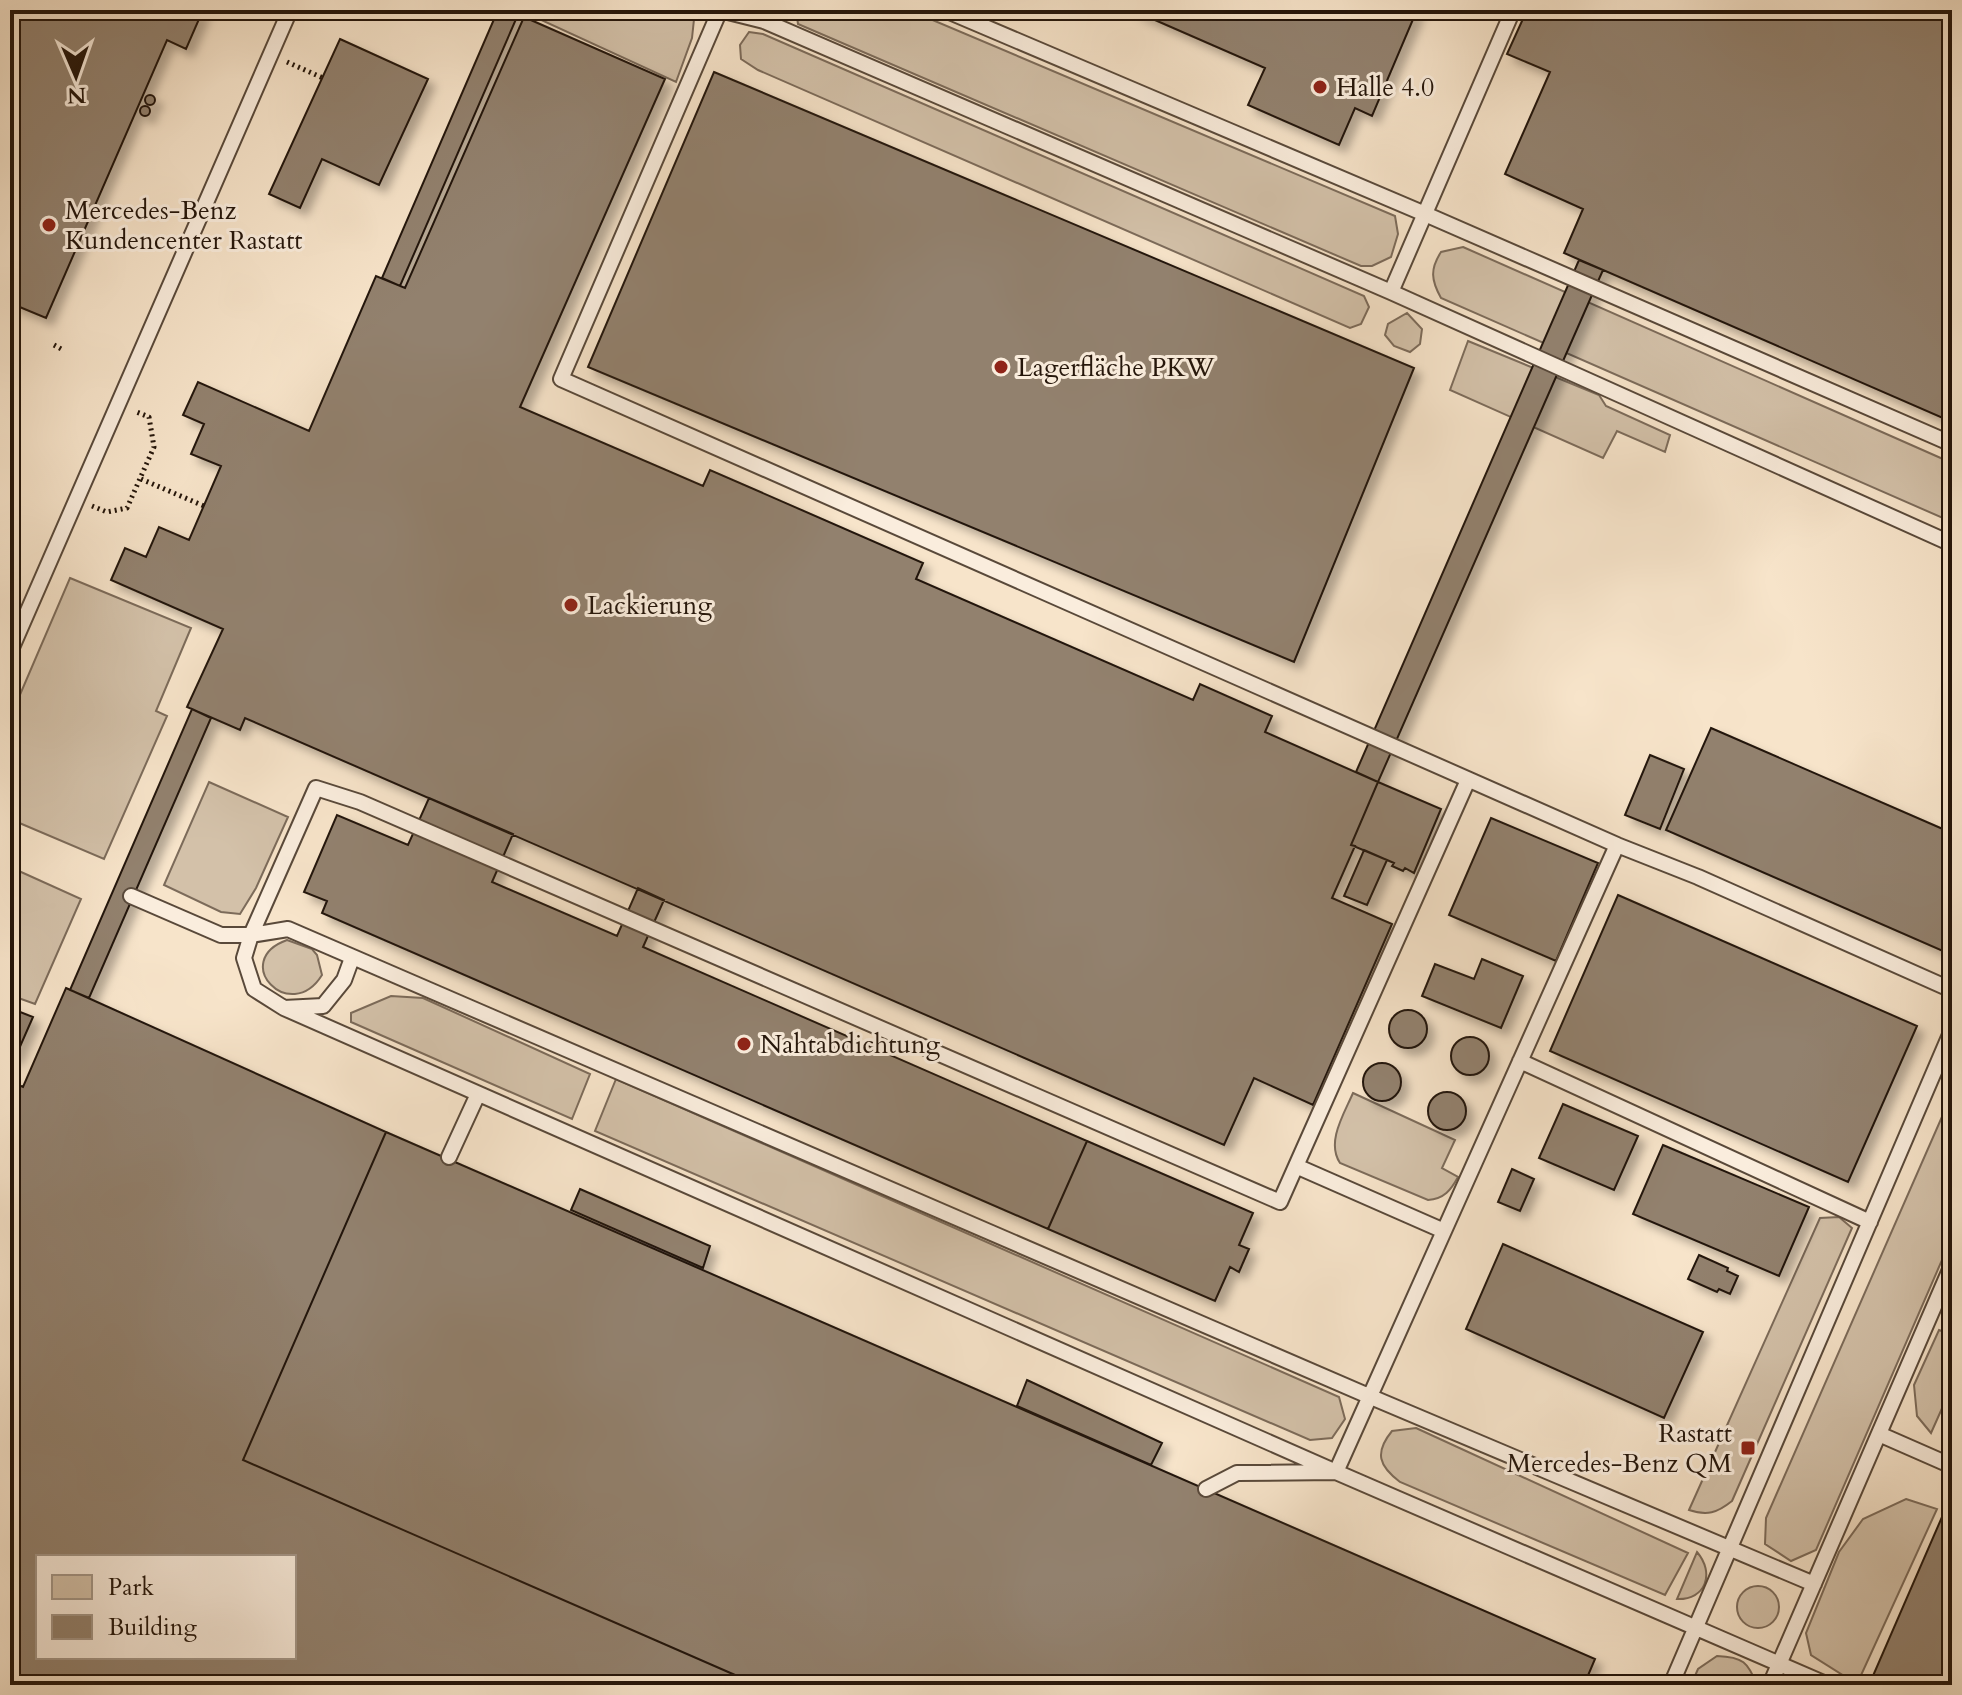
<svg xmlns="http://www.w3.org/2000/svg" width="1962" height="1695" viewBox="0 0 1962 1695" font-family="Cardo,serif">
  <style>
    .green { fill: #d3c1a9; stroke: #7c6b5a; stroke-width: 2 }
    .building { fill: #92816e; stroke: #24150a; stroke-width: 2; fill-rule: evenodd; filter: url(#shadow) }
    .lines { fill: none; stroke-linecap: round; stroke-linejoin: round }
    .service-casing { stroke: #59493a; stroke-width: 18 }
    .path { stroke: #24150a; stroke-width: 5; stroke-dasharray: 2 4; stroke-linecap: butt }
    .service { stroke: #faeddd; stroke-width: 14 }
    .poi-dot { fill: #8f2418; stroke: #faeddd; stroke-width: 3 }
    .labels { text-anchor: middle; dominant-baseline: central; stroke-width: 6; stroke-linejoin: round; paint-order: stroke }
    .poi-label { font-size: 26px; fill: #24150a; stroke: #faeddd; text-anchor: start }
  </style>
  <defs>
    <filter id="shadow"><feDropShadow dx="7" dy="7" stdDeviation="4" flood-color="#0004"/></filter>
  </defs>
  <rect width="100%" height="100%" fill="#f7e4ca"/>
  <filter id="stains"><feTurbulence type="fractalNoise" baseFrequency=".0025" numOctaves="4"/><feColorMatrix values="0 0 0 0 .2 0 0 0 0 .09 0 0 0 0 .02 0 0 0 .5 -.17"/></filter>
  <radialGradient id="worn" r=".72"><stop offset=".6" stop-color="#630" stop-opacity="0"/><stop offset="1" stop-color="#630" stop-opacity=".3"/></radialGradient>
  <!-- green -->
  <path class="green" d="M527,10H695L692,38L676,82L526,13Z
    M796,10H909L1395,216L1398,234L1391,257L1372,266H1361L798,24Z
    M749,32L763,34L1364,296L1369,307L1361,324L1350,328L758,70L741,59L740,45Z
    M1463,247L1952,463V522L1441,298C1431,280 1430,269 1441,252Z
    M1407,313L1422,329L1420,344L1410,352L1394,346L1385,335L1388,324Z
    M1468,341L1599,395L1606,406L1670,435L1665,452L1617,431L1603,458L1450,390Z
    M70,578L191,628L156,711L167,716L104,859L10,819V718Z
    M209,782L288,817L256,888L240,914L221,912L164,885Z
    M10,867L81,899L35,1004L10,995Z
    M287,940L312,949L317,955L322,975C290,1026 229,961 287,940Z
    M391,996L423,998L590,1074L572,1119L351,1022V1013Z
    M616,1079L1339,1397L1345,1419L1332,1438L1310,1440L595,1131Z
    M1353,1093L1455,1140L1442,1168L1458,1177C1451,1190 1444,1199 1428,1200L1340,1163C1326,1142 1344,1114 1353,1093Z
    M1952,1094V1237L1816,1550L1791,1561L1765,1544L1766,1518Z
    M1839,1217L1852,1228L1732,1501C1717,1513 1707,1516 1689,1510L1820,1218Z
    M1939,1330L1952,1335V1386L1931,1433L1917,1416L1914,1385Z
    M1416,1428L1688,1553L1665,1595L1400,1482C1379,1466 1374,1453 1392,1431Z
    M1906,1499L1937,1509L1857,1684L1811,1655L1806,1633L1839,1552L1863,1519Z
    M1697,1552C1715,1573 1706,1600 1677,1599Z
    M1737 1607a21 21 0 1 1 42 0a21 21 0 1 1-42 0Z
    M1717,1656C1743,1657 1748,1662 1757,1685H1691L1698,1669Z"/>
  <!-- building -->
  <path class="building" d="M10,10H203L186,49L167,40L46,318L10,303Z
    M498,10H520L400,286L382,278Z
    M1132,10H1417L1372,116L1355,108L1339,145L1248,105L1265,68Z
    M1527,10H1952V422L1564,253L1583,209L1505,174L1550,72L1507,54Z
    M524,17L665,79L520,407L703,486L710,470L923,563L916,579L1193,700L1200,684L1272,716L1265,732L1378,782L1351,845L1355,846L1332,898L1392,924L1313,1105L1254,1078L1224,1145L245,718L240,730L187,707L223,629L111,580L125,548L146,557L159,527L189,540L221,466L191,454L204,424L183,415L198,382L309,431L376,276L405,288Z
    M340,39L428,79L379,185L322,159L300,208L269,194Z
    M714,72L1414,368L1294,662L588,367Z
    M145 100a5 5 0 1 1 10 0a5 5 0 1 1-10 0Z
    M140 111a5 5 0 1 1 10 0a5 5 0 1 1-10 0Z
    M1579,260L1603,270L1378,782L1356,772Z
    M192,709L211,718L89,998L70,990Z
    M1711,728L1952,833V955L1666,830Z
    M1650,755L1684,769L1660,829L1625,815Z
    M1378,782L1441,809L1414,873L1405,868L1403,871L1392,866L1394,863L1387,860L1351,845Z
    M429,798L513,834L492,882L617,936L638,888L664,900L643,947L1087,1141L1048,1229L322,913L327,901L304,892L337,815L408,845Z
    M1491,818L1598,863L1556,961L1449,915Z
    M1364,850L1387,860L1367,905L1344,896Z
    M1618,895L1917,1026L1848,1182L1550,1051Z
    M1482,959L1523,976L1501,1028L1422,996L1435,964L1474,979Z
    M66,988L386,1132L243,1460L758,1685H10V1081L23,1087ZM38,1557H294V1657H38Z
    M10,1008L33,1017L15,1058L10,1056Z
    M1389 1029a19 19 0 1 1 38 0a19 19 0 1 1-38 0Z
    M1451 1056a19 19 0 1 1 38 0a19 19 0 1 1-38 0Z
    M1363 1082a19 19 0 1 1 38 0a19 19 0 1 1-38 0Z
    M1428 1111a19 19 0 1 1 38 0a19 19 0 1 1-38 0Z
    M1563,1104L1638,1136L1614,1190L1539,1158Z
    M386,1132L1595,1659L1584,1685H758L243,1460Z
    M1087,1141L1253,1213L1239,1245L1249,1249L1239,1272L1230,1267L1215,1301L1048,1229Z
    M1663,1145L1809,1207L1779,1276L1633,1214Z
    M1512,1169L1534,1179L1520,1211L1498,1202Z
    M580,1189L710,1246L703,1268L571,1210Z
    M1503,1244L1703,1332L1664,1418L1466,1329Z
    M1699,1255L1728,1268L1727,1271L1738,1276L1730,1294L1719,1289L1717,1292L1688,1279Z
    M1027,1380L1162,1443L1151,1465L1017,1406Z
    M1952,1494V1685H1869Z"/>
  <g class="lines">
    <!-- service casing -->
    <g class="service-casing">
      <path id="service" d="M720,10L561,379L1617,845
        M720,10L764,21L1391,292L1952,544
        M945,10L1425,214L1952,444
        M1391,292L1513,10
        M10,652L290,10
        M131,896L221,935H251L288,929L1371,1397L1814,1584
        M352,958L344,980L323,1006L284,1008L254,989L244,958L251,935L316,788L360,802L1280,1202L1296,1166L1444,1231
        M284,1008L1336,1472L1828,1685
        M1520,1061L1870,1222
        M449,1157L478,1094
        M1296,1166L1468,780
        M1879,1434L1952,1466
        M1206,1489L1237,1473L1336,1472L1617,845L1698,877L1952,990
        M1671,1685L1952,1030
        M1770,1685L1952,1265"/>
    </g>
    <!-- path -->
    <path class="path" d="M287,62L323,78
      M54,345L63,350
      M141,479L204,506
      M92,506L107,512L127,508L154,447L149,417L134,411"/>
    <!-- service -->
    <use href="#service" class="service"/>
  </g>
  <!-- markers -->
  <g class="poi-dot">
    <circle cx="1320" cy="87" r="8"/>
    <circle cx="49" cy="225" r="8"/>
    <circle cx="1001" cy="367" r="8"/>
    <circle cx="571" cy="605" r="8"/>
    <circle cx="744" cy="1044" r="8"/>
    <rect x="1740" y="1440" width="16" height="16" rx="4"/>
  </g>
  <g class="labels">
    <!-- poi labels -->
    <g class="poi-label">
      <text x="1336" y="87">Halle 4.0</text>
      <text x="65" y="210">Mercedes-Benz<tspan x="65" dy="30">Kundencenter Rastatt</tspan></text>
      <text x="1017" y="367">Lagerfläche PKW</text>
      <text x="587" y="605">Lackierung</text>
      <text x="760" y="1044">Nahtabdichtung</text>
      <text x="1732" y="1433" text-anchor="end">Rastatt<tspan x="1732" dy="30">Mercedes-Benz QM</tspan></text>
    </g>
  </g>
  <!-- margin -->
  <rect width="1962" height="1695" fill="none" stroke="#f7e4ca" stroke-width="40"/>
  <rect x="12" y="12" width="1938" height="1671" fill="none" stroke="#24150a" stroke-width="4"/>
  <rect x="20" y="20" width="1922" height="1655" fill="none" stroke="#24150a" stroke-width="2"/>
  <!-- legend -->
  <rect x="36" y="1555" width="260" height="104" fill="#faeddd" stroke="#a49789" stroke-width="2"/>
  <rect x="52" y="1575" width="40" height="24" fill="#d3c1a9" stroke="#a49789" stroke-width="2"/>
  <text x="108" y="1595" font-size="24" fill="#24150a">Park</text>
  <rect x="52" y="1615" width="40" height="24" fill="#92816e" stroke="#a49789" stroke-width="2"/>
  <text x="108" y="1635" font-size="24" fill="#24150a">Building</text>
  <!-- north arrow -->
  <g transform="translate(76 76) rotate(178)" stroke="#faeddd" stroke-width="6" paint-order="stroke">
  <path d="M0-6L14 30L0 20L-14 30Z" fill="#24150a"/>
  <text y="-12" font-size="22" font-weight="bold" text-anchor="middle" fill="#24150a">N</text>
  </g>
  <rect width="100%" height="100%" filter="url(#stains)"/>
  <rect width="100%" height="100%" fill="url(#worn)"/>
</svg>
